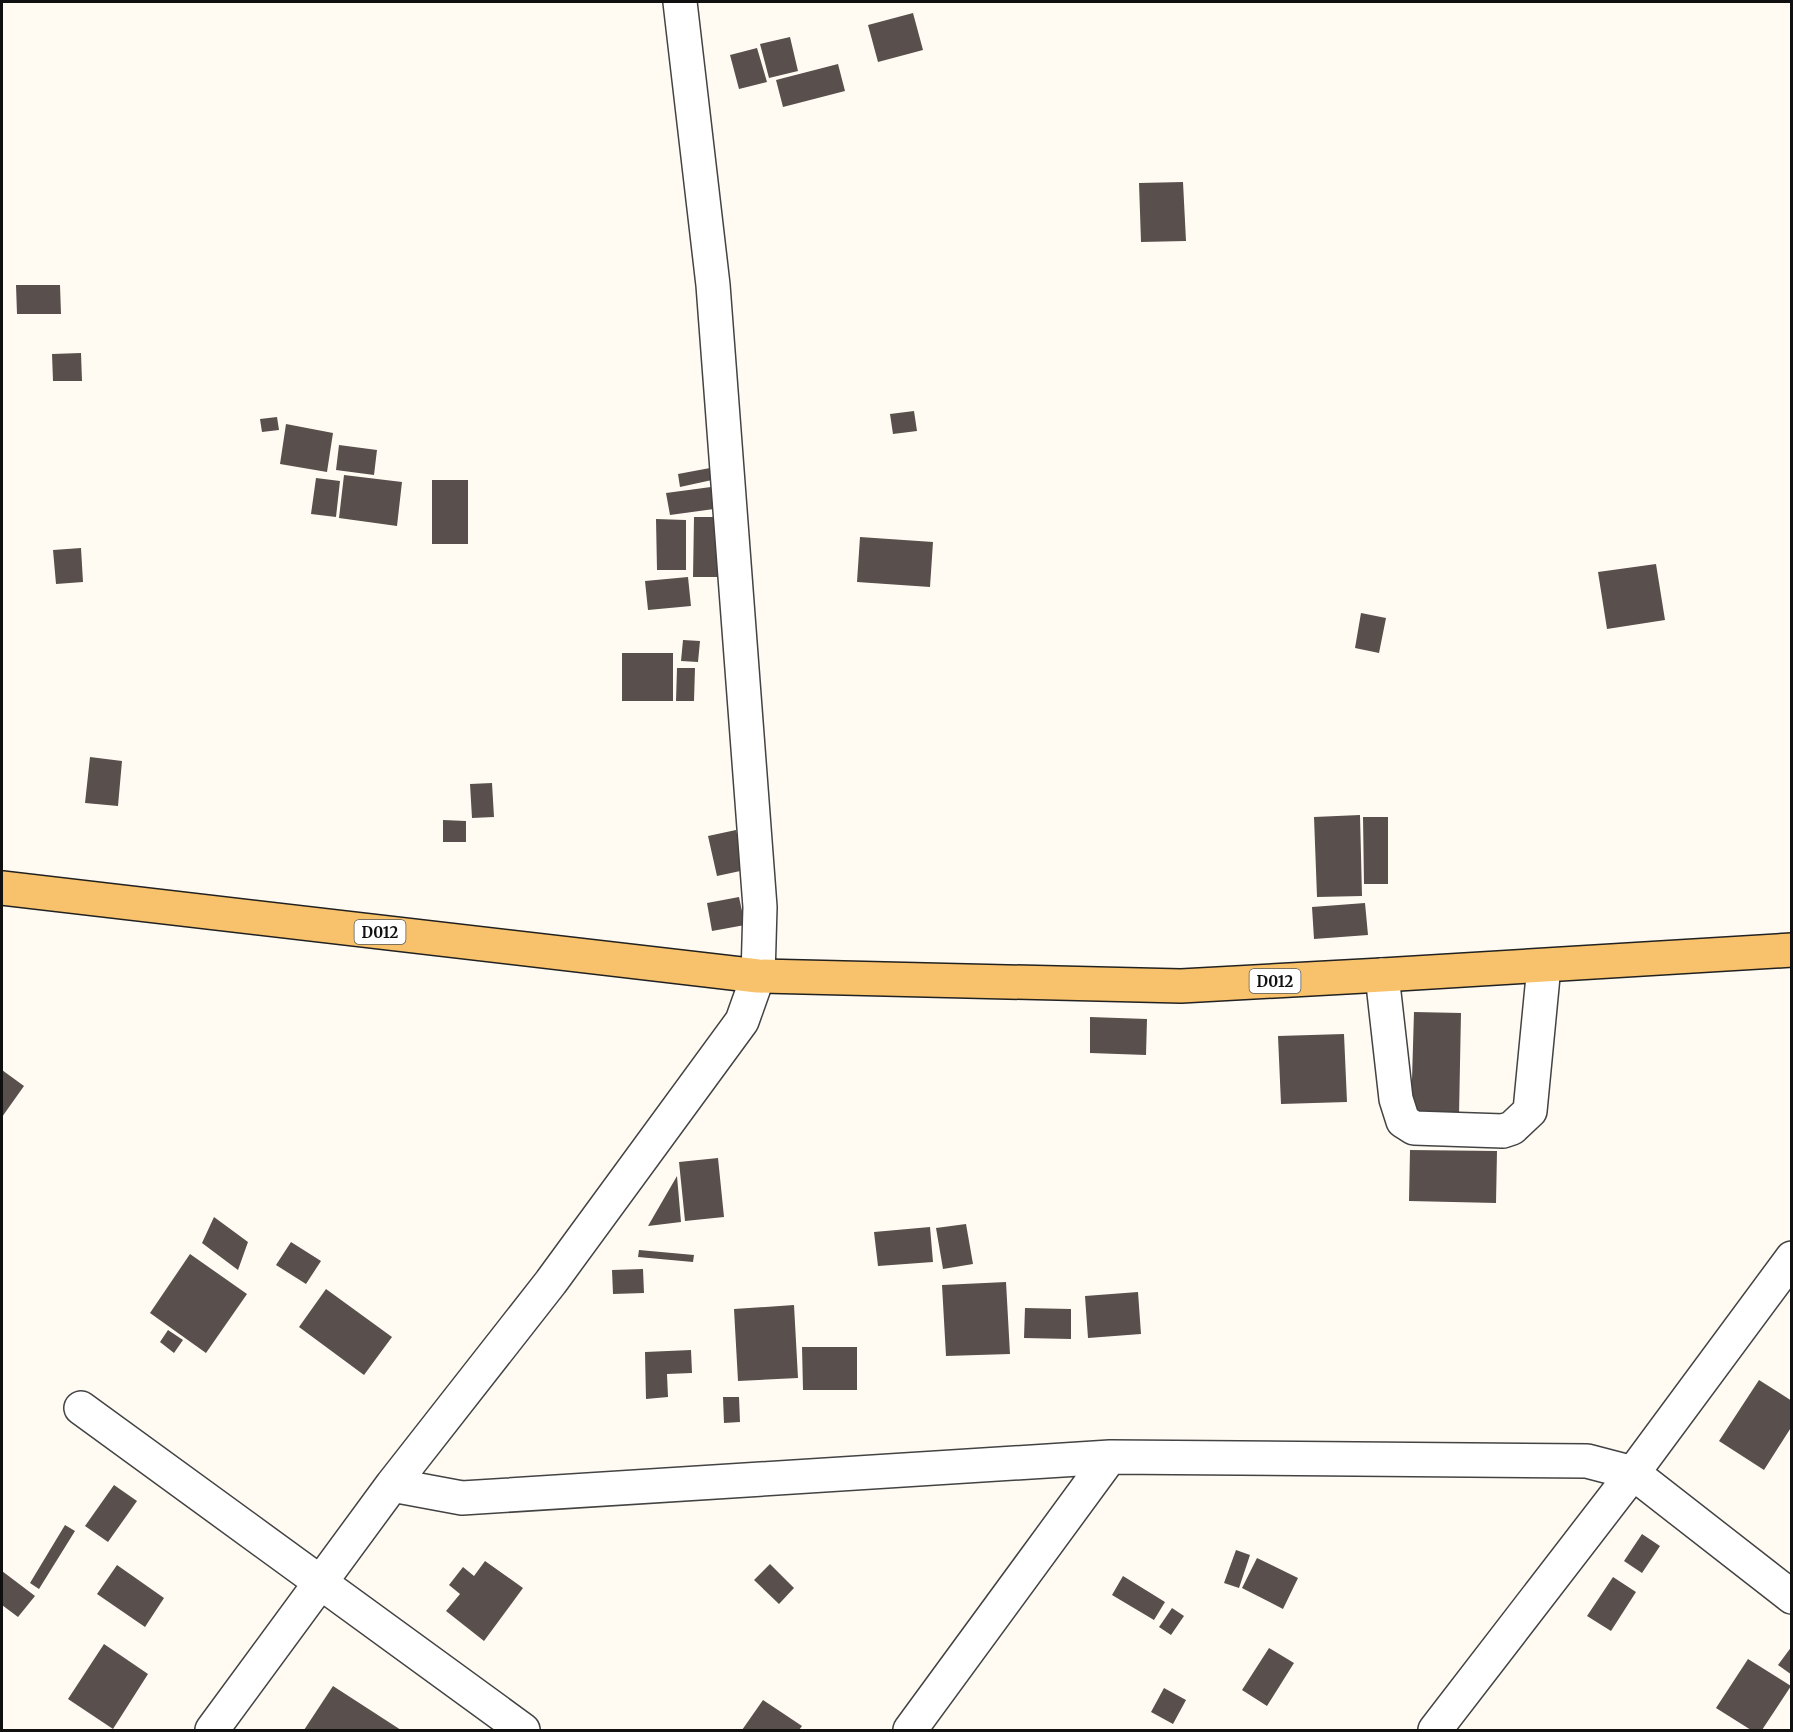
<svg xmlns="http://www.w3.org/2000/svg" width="1793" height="1732" viewBox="0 0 1793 1732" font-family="Merriweather,serif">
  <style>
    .building { fill: #594f4c }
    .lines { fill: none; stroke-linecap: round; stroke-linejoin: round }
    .minor-casing { stroke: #434343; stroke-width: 36 }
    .major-casing { stroke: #212121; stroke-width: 36 }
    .minor { stroke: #fff; stroke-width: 33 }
    .major { stroke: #f7c26b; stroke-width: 33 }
    .labels { text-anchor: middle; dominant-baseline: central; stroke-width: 6; stroke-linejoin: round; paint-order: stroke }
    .shield { fill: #fff; stroke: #585858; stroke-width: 1.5 }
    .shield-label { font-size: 15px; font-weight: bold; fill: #101010 }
  </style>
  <rect width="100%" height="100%" fill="#fffbf3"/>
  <!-- building -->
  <path class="building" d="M913,13L923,50L878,62L868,25Z
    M790,37L798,71L769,78L760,44Z
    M757,48L767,82L739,89L730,55Z
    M838,64L845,91L783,107L776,80Z
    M1183,182L1186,241L1141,242L1139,183Z
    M16,285H60L61,314H17Z
    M81,353L82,381H53L52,354Z
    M914,411L917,431L893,434L890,414Z
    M277,417L279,430L262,432L260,419Z
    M286,424L333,433L327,472L280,464Z
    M339,445L377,450L374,475L336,470Z
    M710,468L712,480L680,487L678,474Z
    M344,475L402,482L397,526L339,518Z
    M316,478L340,481L336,517L311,514Z
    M432,480H468V544H432Z
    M711,487L714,509L670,515L666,493Z
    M694,517H717V577H693Z
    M656,519L686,520V570H657Z
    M860,537L933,542L930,587L857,582Z
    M81,548L83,582L56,584L53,550Z
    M1656,564L1665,620L1607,629L1598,572Z
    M688,577L691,606L648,610L645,581Z
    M1361,613L1386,618L1379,653L1355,648Z
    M683,640L700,641L698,662L681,661Z
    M622,653H673V701H622Z
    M677,668H695L694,701H676Z
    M90,757L122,761L118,806L85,803Z
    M492,783L494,817L472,818L470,784Z
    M1360,815L1362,896L1317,897L1314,817Z
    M1363,817H1388V884H1364Z
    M443,820L466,821V842H443Z
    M736,830L745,870L717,876L708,836Z
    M739,897L745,925L712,931L707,903Z
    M1365,903L1368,935L1314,939L1312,907Z
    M1414,1012L1461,1013L1459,1115L1411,1114Z
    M1090,1017L1147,1019L1146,1055L1090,1053Z
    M1344,1034L1347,1102L1281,1104L1278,1036Z
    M2,1070L24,1086L2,1117Z
    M1410,1150L1497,1151L1496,1203L1409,1201Z
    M718,1158L724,1217L685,1221L679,1162Z
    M677,1176L681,1222L648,1226Z
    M214,1217L248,1242L238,1270L202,1243Z
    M966,1224L973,1264L943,1269L936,1228Z
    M930,1227L933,1262L878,1266L874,1232Z
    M291,1242L321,1261L306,1284L276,1265Z
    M639,1250L694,1255L693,1262L638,1257Z
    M190,1254L247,1294L206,1353L150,1313Z
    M643,1269L644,1293L613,1294L612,1270Z
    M1006,1282L1010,1354L946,1356L942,1285Z
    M326,1289L392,1337L364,1375L299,1327Z
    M1138,1292L1141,1334L1088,1338L1085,1296Z
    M794,1305L798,1378L738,1381L734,1309Z
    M1025,1308L1071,1309V1339L1024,1338Z
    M168,1330L183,1340L174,1353L160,1342Z
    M802,1347H857V1390H803Z
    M691,1350L692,1373L667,1374L668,1397L646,1399L645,1352Z
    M1759,1380L1792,1401V1426L1764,1470L1719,1441Z
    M723,1397H739L740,1422L724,1423Z
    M114,1485L137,1501L108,1542L85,1526Z
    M65,1525L75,1531L39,1589L30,1583Z
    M1642,1534L1660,1546L1642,1573L1624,1561Z
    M1236,1550L1250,1555L1239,1588L1224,1583Z
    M1257,1558L1298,1578L1283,1609L1242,1588Z
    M485,1561L523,1588L484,1641L446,1611L460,1594L449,1585L463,1567L474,1576Z
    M770,1564L794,1588L779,1604L754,1580Z
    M117,1565L164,1598L145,1627L97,1594Z
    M2,1571L35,1596L18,1617L2,1605Z
    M1123,1576L1165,1602L1154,1620L1112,1595Z
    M1613,1577L1636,1592L1611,1631L1587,1616Z
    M1172,1608L1184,1616L1171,1635L1159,1627Z
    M104,1644L148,1674L113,1729L68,1699Z
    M1792,1646V1675L1778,1665Z
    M1269,1648L1294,1663L1267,1706L1242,1690Z
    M1748,1659L1791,1686L1762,1730H1751L1716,1708Z
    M333,1686L401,1730H304Z
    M1164,1688L1186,1700L1173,1724L1151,1712Z
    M763,1700L802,1726L799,1730H742Z"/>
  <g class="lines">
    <!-- minor casing -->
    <g class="minor-casing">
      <path id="minor" d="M1382,975L1396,1099L1403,1121L1414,1128L1503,1131L1512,1128L1530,1111L1544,966
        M81,1408L523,1730
        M392,1485L462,1498L1110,1457L1587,1461L1633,1473L1792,1597
        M212,1730L392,1485L551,1282L742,1021L758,976L760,907L713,285L680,2
        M910,1730L1110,1457
        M1435,1730L1633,1473L1792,1258"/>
    </g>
    <!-- major casing -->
    <g class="major-casing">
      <path id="major" d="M2,888L758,976L1181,986L1382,975L1792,950"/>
    </g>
    <!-- minor -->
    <use href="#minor" class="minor"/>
    <!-- major -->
    <use href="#major" class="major"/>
  </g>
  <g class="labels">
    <!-- shield labels -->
    <g class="shield">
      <rect x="354.5" y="920" width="51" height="24" rx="4.5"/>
      <rect x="1249.5" y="969" width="51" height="24" rx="4.5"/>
    </g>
    <g class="shield-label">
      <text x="380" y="932">D012</text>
      <text x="1275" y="981">D012</text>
    </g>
  </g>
  <!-- border -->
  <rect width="1793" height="1732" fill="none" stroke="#101010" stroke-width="6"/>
</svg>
